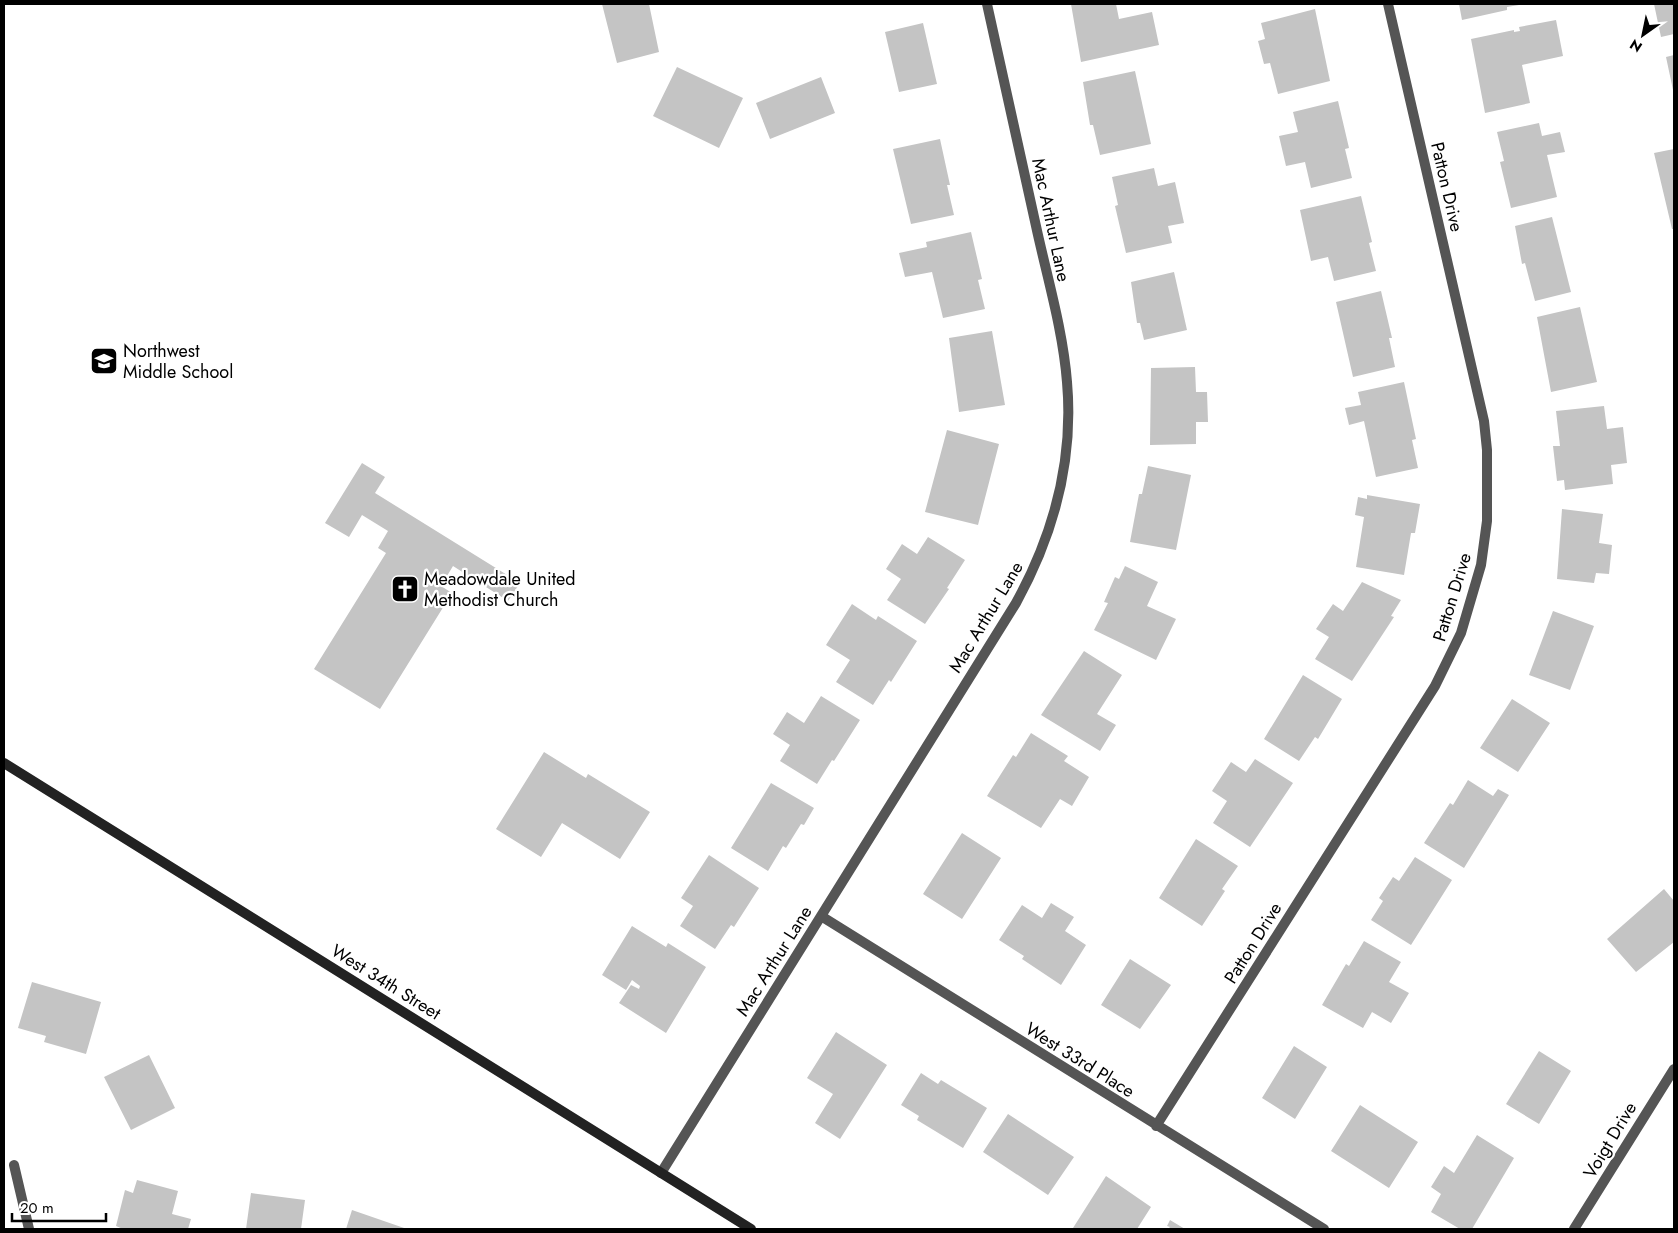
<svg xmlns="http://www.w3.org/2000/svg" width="1678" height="1233" viewBox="0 0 1678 1233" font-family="Jost,sans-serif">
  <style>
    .building { fill: #c4c4c4 }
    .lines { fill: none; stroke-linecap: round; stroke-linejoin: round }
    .street { stroke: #555; stroke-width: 10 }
    .secondary { stroke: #222; stroke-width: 10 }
    .labels { text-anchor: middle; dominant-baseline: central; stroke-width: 4.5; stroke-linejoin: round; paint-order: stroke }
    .street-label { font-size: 18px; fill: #000; stroke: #fff }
    .poi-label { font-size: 18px; fill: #000; stroke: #fff; text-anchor: start }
  </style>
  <rect width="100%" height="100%" fill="#fff"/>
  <!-- building -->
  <path class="building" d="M602,4H649L659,52L617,63Z
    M1071,4H1116L1119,19L1152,12L1159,45L1081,62Z
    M1459,4H1519V5L1507,7V10L1462,20Z
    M1654,4H1674V34L1661,37Z
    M1315,9L1330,81L1278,94L1270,63L1264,64L1258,41L1265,39L1261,23Z
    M1556,20L1563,56L1522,65L1530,103L1485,113L1471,39L1514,30V32L1520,31L1519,27Z
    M923,23L937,84L899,92L885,32Z
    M1674,55V90H1673L1666,57Z
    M677,67L743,98L719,148L653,116Z
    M1135,71L1151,144L1100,155L1093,125H1090L1083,82Z
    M821,77L835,113L770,139L756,103Z
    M1338,101L1349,148L1345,149L1352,178L1311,188L1305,162L1286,166L1279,136L1298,132L1293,112Z
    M1539,123L1542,136L1560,132L1565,152L1547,155L1557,197L1511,208L1500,162L1504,161L1497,132Z
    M940,139L950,185H947L954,215L911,224L893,149Z
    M1674,149V229H1672L1654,153Z
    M1154,168L1158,186L1175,182L1184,223L1168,226L1172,243L1126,253L1115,206L1118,205L1112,177Z
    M1361,196L1372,242L1369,243L1376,271L1334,281L1328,257L1311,261L1300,210Z
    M1552,217L1571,292L1535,301L1525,263L1522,264L1515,226Z
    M971,232L982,279L978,280L985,309L943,318L932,272L905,277L899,253L927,247L926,242Z
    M1174,272L1187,330L1144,340L1140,323H1137L1131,282Z
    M1381,291L1392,338H1389L1395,367L1353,377L1336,302Z
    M1580,307L1597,382L1551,392L1537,317Z
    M992,331L1005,405L959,412L949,338Z
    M1195,367L1196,392H1207L1208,422H1196V444L1150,445L1151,368Z
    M1404,382L1416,439L1412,440L1418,468L1376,477L1364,421L1349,425L1345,408L1361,405L1358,392Z
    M1604,406L1607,429L1623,427L1627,463L1611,465L1613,484L1565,490L1564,480L1557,481L1553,446H1560L1556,411Z
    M947,430L999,444L978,525L925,512Z
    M362,463L385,477L375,493L520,583L508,601L453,566L441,586L452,593L380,709L314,669L386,553L378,548L388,531L362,515L349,537L325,523Z
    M1148,466L1191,475L1176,550L1130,542L1139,494H1142Z
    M1367,495L1420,504L1415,533H1411L1404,575L1356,567L1364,517L1355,515L1358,497L1367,499Z
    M1562,509L1603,514L1599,543L1612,545L1609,574L1596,573L1594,583L1557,579Z
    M928,537L965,560L947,588L949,589L925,624L887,600L901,579L886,569L902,544L917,554Z
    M1125,566L1158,582L1147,606L1176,619L1156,660L1094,630L1108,603L1104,602L1115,577L1119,579Z
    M1362,582L1401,600L1391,616L1394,617L1352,681L1315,659L1329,637L1316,629L1333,604L1343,611Z
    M852,604L876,620L878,616L917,641L891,682L889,680L873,705L836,682L850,660L826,645Z
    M1553,611L1594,626L1570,690L1529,675Z
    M1084,651L1122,675L1097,714L1116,725L1100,751L1041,715Z
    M1303,675L1342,699L1318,739L1315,737L1299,761L1264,739Z
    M821,696L860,720L834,761L832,760L817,784L780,761L790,745L773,734L787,712L804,723Z
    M1512,699L1550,723L1518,772L1480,748Z
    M1031,733L1068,756L1064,761L1089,777L1072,806L1060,799L1041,828L987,796L1013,755L1016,757Z
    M544,752L586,778L588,774L650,812L620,859L562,823L541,857L496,829Z
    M1255,759L1293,783L1250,847L1213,823L1227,801L1212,791L1231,762L1246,772Z
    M1468,780L1493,796L1498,789L1509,795L1464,868L1424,843L1450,803L1453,805Z
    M771,783L814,808L804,825L801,824L786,848L783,846L768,871L731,848Z
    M962,833L1001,858L962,919L923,894Z
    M1196,839L1238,866L1222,889L1225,891L1202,926L1159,898Z
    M709,855L759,888L734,927L731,925L715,949L680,926L693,906L681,898Z
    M1415,857L1452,880L1411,945L1371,920L1383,901L1379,898L1393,877L1399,881Z
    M1664,889L1674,901V942L1636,972L1607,939Z
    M1051,903L1074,917L1065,931L1086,945L1061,985L1022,959L1024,956L999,940L1022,905L1042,918Z
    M632,926L666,947L668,943L706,967L666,1033L619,1003L631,985L639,989L640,986L632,980L626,990L602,975Z
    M1364,941L1401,962L1389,982L1409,993L1391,1023L1372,1012L1363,1028L1322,1005L1346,964L1349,966Z
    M1130,959L1171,985L1140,1029L1101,1005Z
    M32,982L101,1002L86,1054L44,1042L46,1036L18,1028Z
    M836,1032L887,1065L840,1139L815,1123L833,1094L807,1078Z
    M1294,1046L1327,1067L1295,1119L1262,1098Z
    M1539,1051L1571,1071L1539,1124L1506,1104Z
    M149,1055L175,1108L131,1130L104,1077Z
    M921,1073L938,1084L941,1080L987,1108L963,1148L917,1120L919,1116L901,1105Z
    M1360,1105L1418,1142L1389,1188L1331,1151Z
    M1008,1114L1074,1157L1048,1195L983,1152Z
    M1477,1135L1514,1158L1472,1229H1460L1431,1212L1441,1194L1431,1187L1444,1166L1454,1173Z
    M1106,1176L1151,1207L1137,1229H1076L1073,1228Z
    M137,1180L178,1191L172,1214L191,1219L188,1229H123L116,1226L125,1190L133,1193Z
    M251,1193L305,1200L301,1229H246Z
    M352,1210L407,1229H346Z
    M1170,1220L1185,1229H1168L1170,1227L1167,1226Z"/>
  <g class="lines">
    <!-- street -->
    <path class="street" d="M821,916L1324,1229
      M1156,1126L1435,686L1461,633L1481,565L1487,521V450L1484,421L1388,4
      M14,1165L29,1229
      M661,1173L1016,603C1054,534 1074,462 1067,382C1063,330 1047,277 1036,226C1019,152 1003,78 987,4
      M1574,1229L1674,1069"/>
    <!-- secondary -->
    <path class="secondary" d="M4,763L751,1229"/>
  </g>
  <!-- icons -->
  <defs>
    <g id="school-square" transform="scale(1.4375)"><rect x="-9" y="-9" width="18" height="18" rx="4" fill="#000" stroke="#fff"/><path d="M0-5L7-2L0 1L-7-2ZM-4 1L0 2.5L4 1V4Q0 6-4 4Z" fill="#fff"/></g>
    <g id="church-square" transform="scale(1.4375)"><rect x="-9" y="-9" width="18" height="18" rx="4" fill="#000" stroke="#fff"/><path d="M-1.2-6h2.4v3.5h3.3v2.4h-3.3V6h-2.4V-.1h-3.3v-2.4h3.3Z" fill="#fff"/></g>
  </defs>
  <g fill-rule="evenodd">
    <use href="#school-square" x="104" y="361"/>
    <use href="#church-square" x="405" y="589"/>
  </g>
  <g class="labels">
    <!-- street labels -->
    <g class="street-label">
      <text transform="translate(1447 187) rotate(77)">Patton Drive</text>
      <text transform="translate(1051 220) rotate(78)">Mac Arthur Lane</text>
      <text transform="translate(1452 597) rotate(-73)">Patton Drive</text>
      <text transform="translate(986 617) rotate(-59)">Mac Arthur Lane</text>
      <text transform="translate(1253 943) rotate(-58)">Patton Drive</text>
      <text transform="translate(774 961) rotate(-58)">Mac Arthur Lane</text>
      <text transform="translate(386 982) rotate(32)">West 34th Street</text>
      <text transform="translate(1080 1060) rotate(32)">West 33rd Place</text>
      <text transform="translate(1610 1140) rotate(-59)">Voigt Drive</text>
    </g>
    <!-- poi labels -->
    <g class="poi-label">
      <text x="123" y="351">Northwest<tspan x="123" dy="21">Middle School</tspan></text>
      <text x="424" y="579">Meadowdale United<tspan x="424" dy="21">Methodist Church</tspan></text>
    </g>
  </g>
  <!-- border -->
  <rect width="1678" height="1233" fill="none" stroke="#000000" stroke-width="10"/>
  <!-- north arrow -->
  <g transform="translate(1643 35) rotate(213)" stroke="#ffffff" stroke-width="4" paint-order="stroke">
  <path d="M0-4L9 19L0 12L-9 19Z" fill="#000000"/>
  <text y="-8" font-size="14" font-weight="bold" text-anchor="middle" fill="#000000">N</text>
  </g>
  <!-- scale -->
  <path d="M12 1213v8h94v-8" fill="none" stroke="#000000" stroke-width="2.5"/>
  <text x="20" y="1213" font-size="15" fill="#000000" stroke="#ffffff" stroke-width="4" paint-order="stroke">20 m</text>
</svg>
